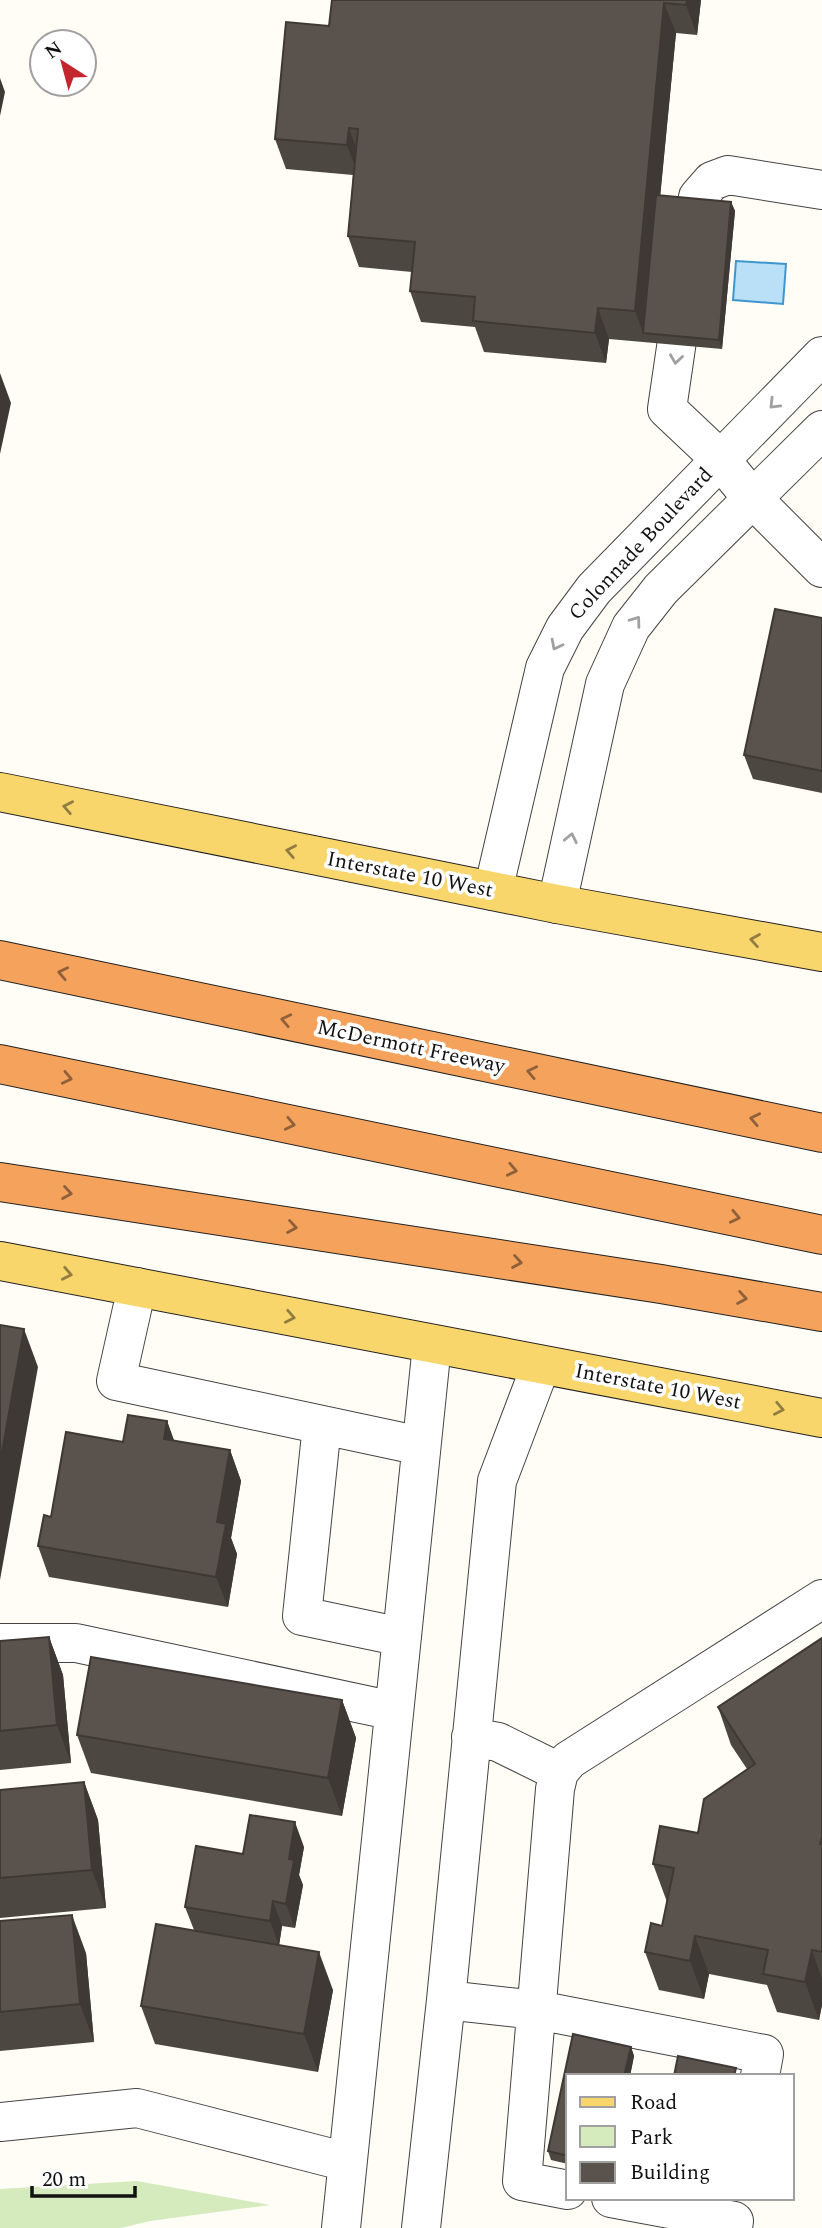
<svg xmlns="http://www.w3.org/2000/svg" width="822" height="2228" viewBox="0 0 822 2228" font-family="Spectral,serif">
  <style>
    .green { fill: #d5ebbd }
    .water { fill: #b9e0f7; stroke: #3f96cf; stroke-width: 2 }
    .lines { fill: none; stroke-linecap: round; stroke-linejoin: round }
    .minor-casing { stroke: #444; stroke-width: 40 }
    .major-casing { stroke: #222; stroke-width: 40 }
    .highway-casing { stroke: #222; stroke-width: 40 }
    .minor { stroke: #fff; stroke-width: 38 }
    .major { stroke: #f9d66b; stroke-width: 38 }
    .highway { stroke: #f5a25d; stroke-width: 38 }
    .wall { fill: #4d4742 }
    .shaded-wall { fill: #3f3936 }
    .building { fill: #5a524d; stroke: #3f3936; stroke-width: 2 }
    .oneway { stroke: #a0a0a0 }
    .oneway2 { stroke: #917d42 }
    .oneway3 { stroke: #8e613b }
    .labels { text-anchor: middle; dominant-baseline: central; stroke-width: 7; stroke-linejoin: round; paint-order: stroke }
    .street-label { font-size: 21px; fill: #111; stroke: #fff }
  </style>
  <rect width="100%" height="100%" fill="#fffdf5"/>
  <!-- green -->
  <path class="green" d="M137,2181L270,2205L150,2221L121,2228H0V2189Z"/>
  <!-- water -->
  <path class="water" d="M736,261L786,264L783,304L733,300Z"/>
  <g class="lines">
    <!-- minor casing -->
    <g class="minor-casing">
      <path id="minor" d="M822,190L728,175L712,181L698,197L667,409L720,459L751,497L822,568
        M493,891L545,668L565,628L594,589L822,356
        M557,904L605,684L631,627L661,589L822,430
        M137,1287L116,1381L421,1446
        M322,1425L302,1616L402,1637
        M0,1643H76L394,1711
        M471,1737L498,1742L559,1772
        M446,2000L537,2010L764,2054L760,2076
        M0,2122L137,2108L347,2162
        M568,2190L522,2181L555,1789L559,1772L569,1760L822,1599
        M611,2198L734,2221L733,2228
        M341,2228L432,1345
        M421,2228L446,2000L497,1481L541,1365"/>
    </g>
    <!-- major casing -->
    <g class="major-casing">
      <path id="major" d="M0,792L557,904L822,952
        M0,1261L822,1418"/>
    </g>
    <!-- highway casing -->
    <g class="highway-casing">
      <path id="highway" d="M0,960L822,1133
        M0,1064L822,1235
        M0,1182L661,1284L822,1312"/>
    </g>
    <!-- minor -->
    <use href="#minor" class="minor"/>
    <!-- major -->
    <use href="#major" class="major"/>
    <!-- highway -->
    <use href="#highway" class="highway"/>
  </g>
  <!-- wall -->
  <path class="wall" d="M332,0H701L697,35L676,33L660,196L731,202L735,211L722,349L609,339L606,363L484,352L475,327L421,322L410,291L412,272L359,267L348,236L353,175L286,169L275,139L329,26Z
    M822,618V793L753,779L744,755Z
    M167,1421L174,1441L230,1450L241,1481L231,1538L237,1554L228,1607L49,1577L38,1546L51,1517L123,1442Z
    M49,1637L63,1675L71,1763L0,1770V1641Z
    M822,1638V2005L819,2020L777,2012L767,1985L709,1974L704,1999L659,1990L645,1952L662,1926L667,1902L653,1864L698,1833L747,1769L731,1745L718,1707Z
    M342,1700L356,1738L342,1816L91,1773L77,1735Z
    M84,1782L98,1820L106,1908L0,1918V1790Z
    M304,1847L299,1875L303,1885L295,1928L282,1926L279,1945L333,1990L318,2072L155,2044L141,2006L194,1930L185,1907L243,1854Z
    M0,1921L86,1953L94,2042L0,2051Z
    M573,2034L631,2047L634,2056L630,2076H568V2164L551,2160L548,2151Z"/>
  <!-- shaded-wall -->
  <path class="shaded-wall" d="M687,0H701L697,35L686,5Z
    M664,3L676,33L647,333H643L635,311Z
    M0,78L5,92L0,116Z
    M349,128L360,159L358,175L347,145Z
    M731,202L735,211L722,349L719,340Z
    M598,308L609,339L606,363L595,333Z
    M0,373L11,403L0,454Z
    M24,1329L38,1367L0,1580V1463Z
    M167,1421L178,1451L164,1439Z
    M230,1450L241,1481L231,1538L237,1554L228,1607L216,1577L217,1522Z
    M49,1637L63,1675L71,1763L57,1725Z
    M342,1700L356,1738L342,1816L328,1778Z
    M84,1782L98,1820L106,1908L92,1870Z
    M295,1822L304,1847L299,1875L303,1885L295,1928L286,1904L289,1859Z
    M273,1901L282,1926L279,1946L270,1921Z
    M72,1915L86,1953L94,2042L80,2004Z
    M695,1936L709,1974L704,1999L690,1961Z
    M812,1950L822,1979V2005L819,2020L805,1982Z
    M319,1952L333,1990L318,2072L304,2034Z
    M631,2047L634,2056L630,2076H624Z"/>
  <!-- building -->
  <path class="building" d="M332,0H687L686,5L664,3L635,311L598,308L595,333L473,321L475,297L410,291L415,242L348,236L358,129L349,128L347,145L275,139L286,22L329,26Z
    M656,195L731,202L719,340L643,333Z
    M775,609L822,618V771L744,755Z
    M0,1325L24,1329L0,1463Z
    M128,1415L167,1421L164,1439L230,1450L217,1522L226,1524L216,1577L38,1546L44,1515L51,1517L66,1432L123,1442Z
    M49,1637L57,1725L0,1731V1641Z
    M822,1638V1837L820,1844L822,1845V1952L812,1950L805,1982L763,1974L768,1950L695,1936L690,1961L645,1952L651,1923L662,1926L674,1868L653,1864L660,1826L698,1833L704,1799L755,1764L718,1707Z
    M91,1657L342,1700L328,1778L77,1735Z
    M84,1782L92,1870L0,1878V1790Z
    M250,1815L295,1822L289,1859L294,1860L286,1904L273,1901L270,1921L185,1907L196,1846L243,1854Z
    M72,1915L80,2004L0,2012V1921Z
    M156,1924L319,1952L304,2034L141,2006Z
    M573,2034L631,2047L624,2076H568V2156L548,2151Z
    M678,2056L736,2068L734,2076H674Z"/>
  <!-- one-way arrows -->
  <defs><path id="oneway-chevron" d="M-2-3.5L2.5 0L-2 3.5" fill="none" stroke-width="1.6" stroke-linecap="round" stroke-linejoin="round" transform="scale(1.75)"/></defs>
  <g class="oneway">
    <use href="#oneway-chevron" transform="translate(676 359) rotate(98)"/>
    <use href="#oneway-chevron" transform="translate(774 404) rotate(135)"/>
    <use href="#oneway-chevron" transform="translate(636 621) rotate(-54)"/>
    <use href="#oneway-chevron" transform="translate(556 645) rotate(117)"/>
    <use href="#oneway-chevron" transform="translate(571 838) rotate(-78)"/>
  </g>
  <g class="oneway2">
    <use href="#oneway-chevron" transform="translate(68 807) rotate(-169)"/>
    <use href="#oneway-chevron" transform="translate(291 851) rotate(-169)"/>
    <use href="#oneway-chevron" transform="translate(755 940) rotate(-170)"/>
    <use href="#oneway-chevron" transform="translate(67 1274) rotate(11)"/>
    <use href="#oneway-chevron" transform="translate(290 1317) rotate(11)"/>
    <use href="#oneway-chevron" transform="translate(779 1409) rotate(11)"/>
  </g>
  <g class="oneway3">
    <use href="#oneway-chevron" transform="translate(63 973) rotate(-168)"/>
    <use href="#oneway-chevron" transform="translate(286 1020) rotate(-168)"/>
    <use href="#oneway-chevron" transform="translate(532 1072) rotate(-168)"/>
    <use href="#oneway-chevron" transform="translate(67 1078) rotate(12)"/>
    <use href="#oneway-chevron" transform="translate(755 1119) rotate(-168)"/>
    <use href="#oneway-chevron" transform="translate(290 1124) rotate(12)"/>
    <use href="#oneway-chevron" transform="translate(512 1170) rotate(12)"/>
    <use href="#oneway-chevron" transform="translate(67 1193) rotate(9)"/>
    <use href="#oneway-chevron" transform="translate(735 1217) rotate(12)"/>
    <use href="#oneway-chevron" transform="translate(292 1227) rotate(9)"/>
    <use href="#oneway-chevron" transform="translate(517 1262) rotate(9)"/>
    <use href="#oneway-chevron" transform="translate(742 1298) rotate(10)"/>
  </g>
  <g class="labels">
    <!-- street labels -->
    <g class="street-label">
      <text transform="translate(641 544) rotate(-47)">Colonnade Boulevard</text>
      <text transform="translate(410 875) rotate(11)">Interstate 10 West</text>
      <text transform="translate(411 1047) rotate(12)">McDermott Freeway</text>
      <text transform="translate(658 1387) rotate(11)">Interstate 10 West</text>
    </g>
  </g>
  <!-- legend -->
  <rect x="566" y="2074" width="228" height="126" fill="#ffffff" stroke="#a0a0a0" stroke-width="2"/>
  <rect x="580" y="2097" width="35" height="10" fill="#f9d66b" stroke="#a0a0a0" stroke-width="2"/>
  <text x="630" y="2109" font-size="21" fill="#111111">Road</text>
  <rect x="580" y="2126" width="35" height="21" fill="#d5ebbd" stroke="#a0a0a0" stroke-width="2"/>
  <text x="630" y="2144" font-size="21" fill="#111111">Park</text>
  <rect x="580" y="2162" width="35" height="21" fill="#5a524d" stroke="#a0a0a0" stroke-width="2"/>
  <text x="630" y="2179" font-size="21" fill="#111111">Building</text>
  <!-- north arrow -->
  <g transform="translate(63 63) rotate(324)"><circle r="33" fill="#ffffff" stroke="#a0a0a0" stroke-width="2"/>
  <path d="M0-5L12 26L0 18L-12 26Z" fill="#c4262e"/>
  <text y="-10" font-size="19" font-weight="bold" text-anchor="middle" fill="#111111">N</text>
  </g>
  <!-- scale -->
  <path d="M32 2186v10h103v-10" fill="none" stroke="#111111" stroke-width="3.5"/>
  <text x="42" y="2186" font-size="21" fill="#111111" stroke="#ffffff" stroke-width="5" paint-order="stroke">20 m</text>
</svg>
